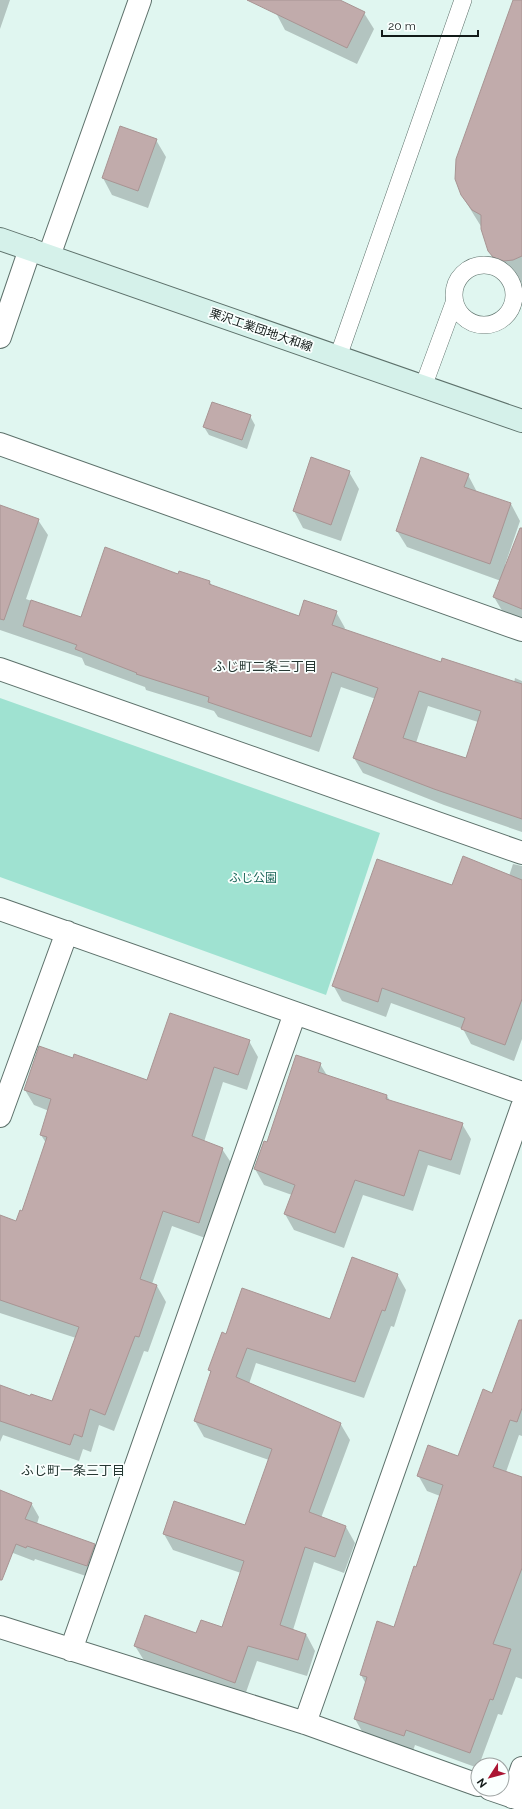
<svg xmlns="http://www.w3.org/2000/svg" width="522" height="1809" viewBox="0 0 522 1809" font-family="Raleway,'Noto Sans JP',sans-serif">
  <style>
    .green { fill: #9fe2d1 }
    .shadow { fill: #0003; fill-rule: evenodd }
    .building { fill: #c1abab; stroke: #a89493; fill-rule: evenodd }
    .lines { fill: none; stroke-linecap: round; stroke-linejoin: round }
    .lane-casing { stroke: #5d716b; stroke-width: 18 }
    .street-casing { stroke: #5d716b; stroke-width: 24 }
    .secondary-casing { stroke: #5d716b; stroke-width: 24 }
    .lane { stroke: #fff; stroke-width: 17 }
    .street { stroke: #fff; stroke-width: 22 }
    .secondary { stroke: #d5f1ea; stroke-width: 22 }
    .labels { text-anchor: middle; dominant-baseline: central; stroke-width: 3.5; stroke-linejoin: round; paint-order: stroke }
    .street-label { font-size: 12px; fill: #121a18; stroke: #fafffe }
    .park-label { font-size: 12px; fill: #1a6557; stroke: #fafffe }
    .neighbourhood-label { font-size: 13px; fill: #253732; stroke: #fafffe }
  </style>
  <rect width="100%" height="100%" fill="#e0f6f0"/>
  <!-- green -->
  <path class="green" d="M0,698L380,833L326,995L0,877Z"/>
  <!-- shadow -->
  <path class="shadow" d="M0,0H10L0,29Z
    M282,0H338L364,13L374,29L357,64L285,30L276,13Z
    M514,0H522V286L519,287L509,283L504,277L489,251L482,228L461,194Z
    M156,140L166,157L148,208L112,195L103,178Z
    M250,416L255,425L247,449L209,435L204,427Z
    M349,472L359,489L341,541L303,528L294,511Z
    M468,475L477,492L511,504L520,521L505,565L522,572V621L504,614L494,597L501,581L407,547L397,531Z
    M0,506L38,520L48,535L26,599L81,618L179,575L210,582L212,586L300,617L336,612L345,628L344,630L441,664L514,683L515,678L522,681V832L444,805L363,773L354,758L376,699L341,687L319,752L218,717L214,711L146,690L145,687L85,665L82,658L0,630ZM428,706L478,722L467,759L416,743Z
    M513,864L522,866V1039L514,1061L471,1044L463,1029L391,1003L386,1017L342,1001L333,985L452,886L509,876Z
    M249,1041L258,1057L247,1090L223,1082L204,1142L222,1149L232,1164L208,1239L172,1226L152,1284L157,1286L166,1302L148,1352L144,1351L114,1431L99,1425L91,1452L83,1449L79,1461L3,1435L0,1442V1386L31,1397L52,1402L76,1338L0,1313V1216L17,1222L23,1212L46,1143L41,1135L49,1111L34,1105L25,1090L73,1059L148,1081Z
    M320,1064L328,1077L387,1096L390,1101L462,1124L471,1139L460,1175L428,1165L413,1211L363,1195L344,1248L294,1230L285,1214L292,1195L264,1185L255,1169L264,1142L268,1144Z
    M397,1274L406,1290L394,1327L391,1326L364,1398L256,1363L249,1384L340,1423L350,1440L321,1518L346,1527L355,1543L344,1573L314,1562L293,1630L306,1634L315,1651L307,1676L257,1661L244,1698L145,1662L135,1646L223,1629L241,1573L173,1550L164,1534L246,1526L269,1460L204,1437L195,1421L211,1373L209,1369L227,1335L331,1321Z
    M522,1338V1436L519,1435L506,1472L522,1478V1679L516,1677L502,1715L498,1714L478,1768L415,1745L413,1751L364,1735L355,1719L366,1684L361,1675L395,1628L417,1568L440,1496L427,1491L418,1475L459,1458Z
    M0,1491L31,1503L39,1517L37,1524L94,1545L102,1559L95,1579L35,1559L34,1561L0,1548Z"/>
  <!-- building -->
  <path class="building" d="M247,0H340L365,12L347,48Z
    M513,0H522V256L513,260L504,261L493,257L488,251L481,229V215L472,210L461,195L455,179L456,159Z
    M120,126L157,139L138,191L102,178Z
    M212,402L251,415L242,440L203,427Z
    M311,457L350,471L331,525L293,511Z
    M421,457L469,474L464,487L511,503L490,564L396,531Z
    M0,505L39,519L4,620L0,619Z
    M520,528H522V609L493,597Z
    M105,547L178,574L179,571L210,581L209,584L299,616L304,600L337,611L332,625L441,662L442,658L522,684V819L434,789L353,758L378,688L332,672L311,737L208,702L209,697L136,674L137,673L75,649L77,645L23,626L31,600L81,617ZM419,691L481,711L466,758L403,738Z
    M463,856L522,880V999L505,1045L461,1029L465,1018L382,988L378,1002L332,986L377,859L452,885Z
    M170,1013L250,1040L238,1075L214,1067L192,1136L223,1148L199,1223L163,1211L140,1279L157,1285L139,1337L135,1336L105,1415L90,1409L82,1437L74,1434L70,1445L0,1421V1385L30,1396L31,1394L52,1401L79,1327L0,1300V1215L16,1221L20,1210L22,1211L47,1137L40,1135L51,1099L24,1090L39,1046L73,1058L74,1054L147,1080Z
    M296,1055L321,1063L318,1072L387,1095L386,1099L463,1123L451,1160L419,1150L404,1196L355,1180L335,1233L284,1214L295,1185L254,1169L264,1141L267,1142Z
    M352,1257L398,1274L385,1311L382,1310L355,1382L247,1348L236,1377L341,1423L309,1512L346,1526L335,1557L305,1547L280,1625L306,1634L298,1660L248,1646L235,1683L134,1646L145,1615L196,1633L201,1620L222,1627L244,1561L163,1534L174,1501L245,1525L272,1449L194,1421L211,1371L208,1370L222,1332L226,1334L242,1288L330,1319Z
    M519,1320H522V1408L517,1422L510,1420L493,1467L522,1477V1568L493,1644L511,1649L493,1700L490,1699L470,1753L406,1730L404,1736L354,1719L367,1677L360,1675L377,1621L394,1627L414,1566L416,1567L443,1485L417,1476L428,1445L458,1456L483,1389L492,1393Z
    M0,1490L32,1503L25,1519L95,1544L87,1566L27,1546L26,1548L16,1544L2,1580H0Z"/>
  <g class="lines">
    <!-- lane casing -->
    <g class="lane-casing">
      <path id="lane" d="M454 295a30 30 0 1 1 60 0a30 30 0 1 1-60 0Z
        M338,357L463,0
        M423,387L454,303"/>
    </g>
    <!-- street casing -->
    <g class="street-casing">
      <path id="street" d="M49,256L140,0
        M0,337L30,249
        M0,444L522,630
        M0,669L522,853
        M0,909L522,1093
        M0,1116L67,932
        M0,1627L305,1723L478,1785
        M71,1650L295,1013
        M305,1723L522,1107
        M490,1789L522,1800
        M512,1797L522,1768"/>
    </g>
    <!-- secondary casing -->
    <g class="secondary-casing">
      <path id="secondary" d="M0,239L522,421"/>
    </g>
    <!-- lane -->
    <use href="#lane" class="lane"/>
    <!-- street -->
    <use href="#street" class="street"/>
    <!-- secondary -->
    <use href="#secondary" class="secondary"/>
  </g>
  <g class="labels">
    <!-- street labels -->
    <g class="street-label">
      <text transform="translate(261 330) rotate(19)">栗沢工業団地大和線</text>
    </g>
    <!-- park labels -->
    <g class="park-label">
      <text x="253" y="878">ふじ公園</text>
    </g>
    <!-- neighbourhood labels -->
    <g class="neighbourhood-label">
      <text x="265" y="666">ふじ町二条三丁目</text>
      <text x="73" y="1470">ふじ町一条三丁目</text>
    </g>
  </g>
  <!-- north arrow -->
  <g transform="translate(490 1777) rotate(234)"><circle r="19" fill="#fafffe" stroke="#9da3a2"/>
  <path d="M0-3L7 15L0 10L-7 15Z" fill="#ab1533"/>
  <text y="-6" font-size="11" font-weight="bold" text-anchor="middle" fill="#121a18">N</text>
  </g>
  <!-- scale -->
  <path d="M382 30v6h96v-6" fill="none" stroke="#121a18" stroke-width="2"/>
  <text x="388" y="30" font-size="12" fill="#121a18" stroke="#fafffe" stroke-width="3" paint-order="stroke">20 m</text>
</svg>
